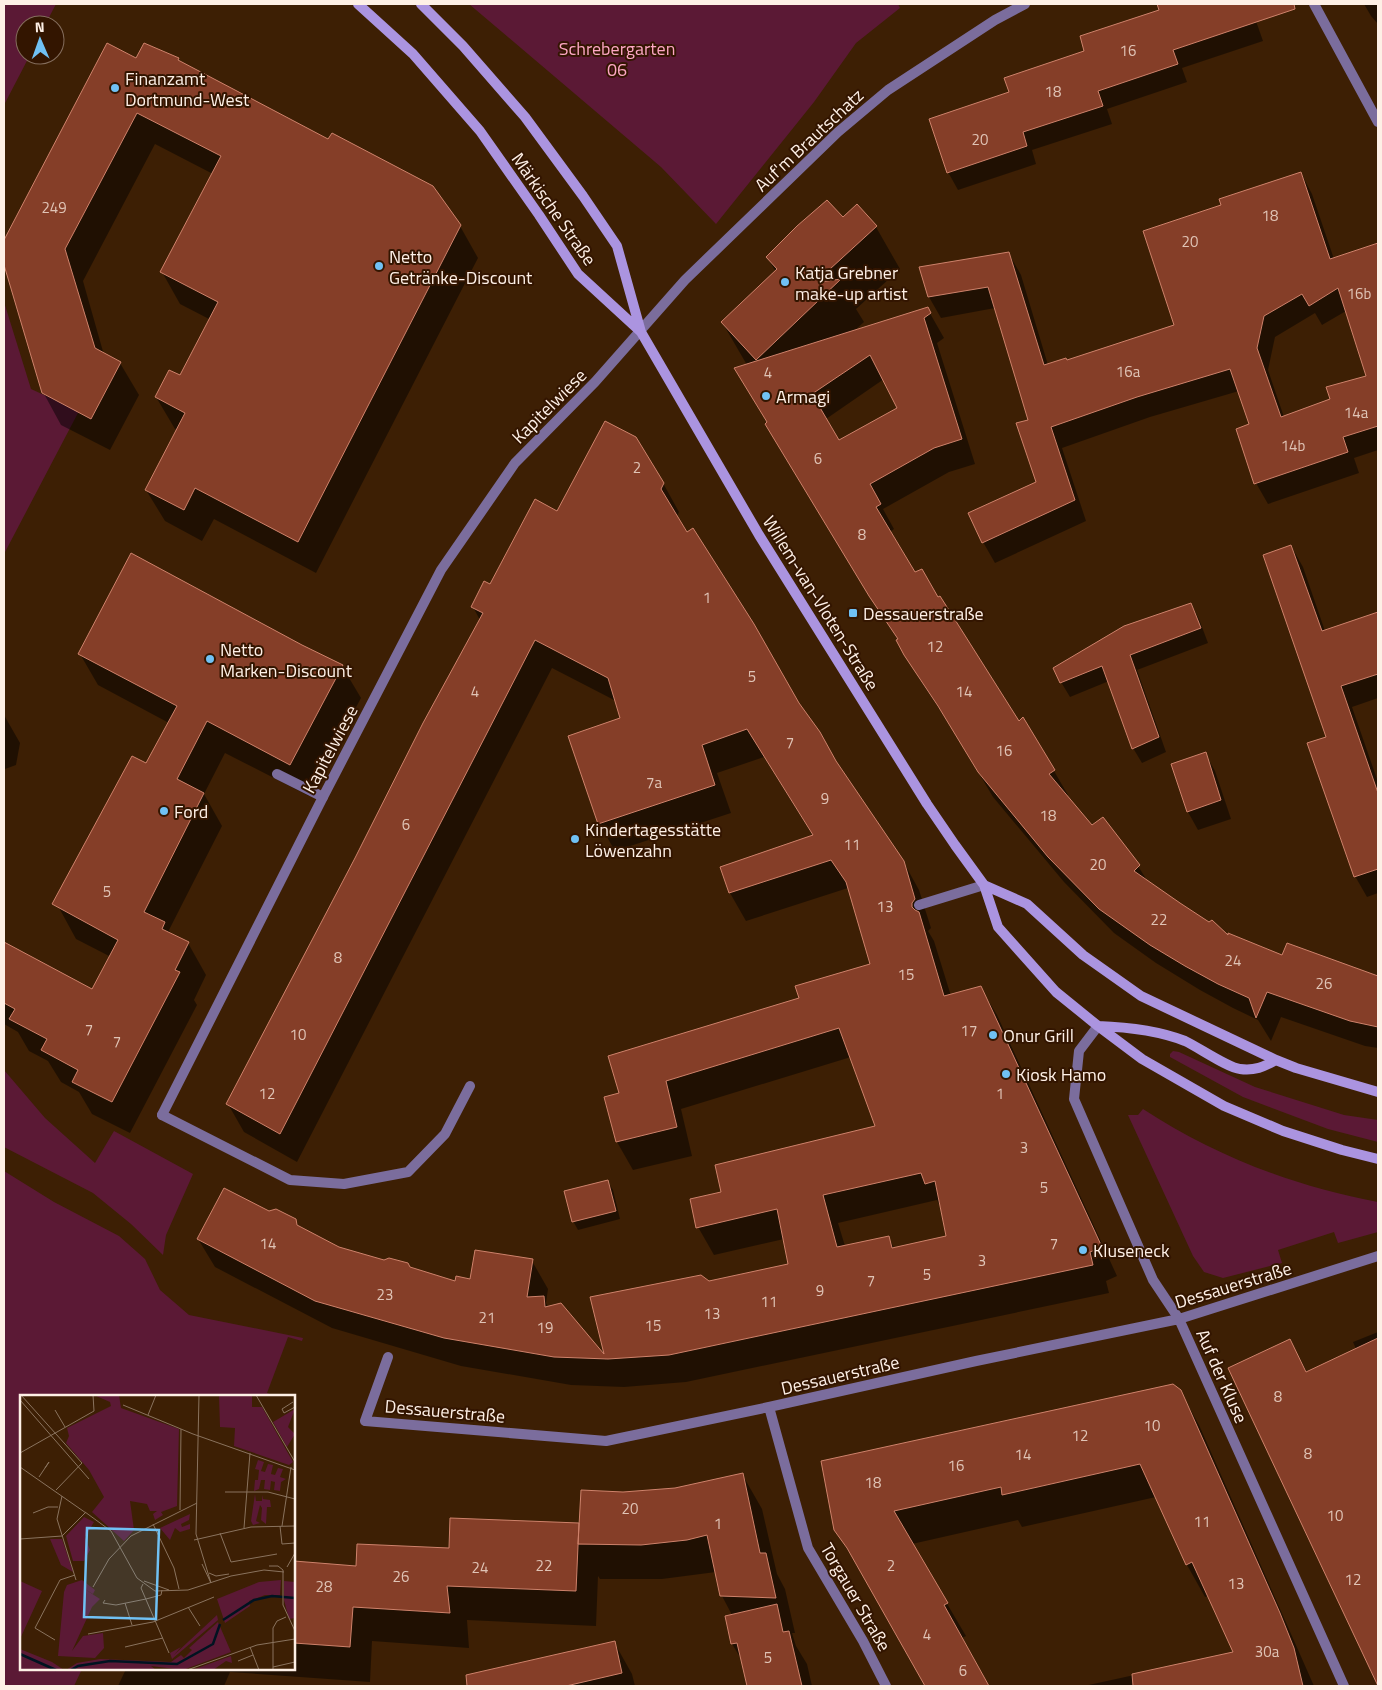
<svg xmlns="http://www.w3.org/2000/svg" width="1382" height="1690" viewBox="0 0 1382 1690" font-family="'Titillium Web',sans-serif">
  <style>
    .green { fill: #5b1935 }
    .shadow { fill: #0007; fill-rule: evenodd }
    .building { fill: #853e28; stroke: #ce826b; fill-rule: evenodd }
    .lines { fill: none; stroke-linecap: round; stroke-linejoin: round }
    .lane { stroke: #7b6d9d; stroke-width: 10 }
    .street { stroke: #7b6d9d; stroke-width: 10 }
    .secondary { stroke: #ab94e0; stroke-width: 10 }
    .poi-dot { fill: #70c1f4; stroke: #331500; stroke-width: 2 }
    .labels { text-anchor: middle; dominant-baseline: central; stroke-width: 4; stroke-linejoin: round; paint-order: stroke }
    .number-label { font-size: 15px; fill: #e0c4b6 }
    .park-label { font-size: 18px; fill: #fda7c4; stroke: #331500 }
    .poi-label { font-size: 18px; fill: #fef0e6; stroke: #331500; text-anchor: start }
    .street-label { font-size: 18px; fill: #fef0e6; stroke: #331500 }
    .inset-river { fill: none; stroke: #001321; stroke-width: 2.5 }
    .inset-road { fill: none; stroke: #8a735e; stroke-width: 1 }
    .view { fill: #70c1f4; fill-opacity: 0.15; stroke: #70c1f4; stroke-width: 2.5 }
    .inset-edge { fill: none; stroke: #fef0e6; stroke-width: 2.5 }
  </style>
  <rect width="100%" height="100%" fill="#3d1f04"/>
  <!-- green -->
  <path class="green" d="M4,4H56L45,25H25V55H30L4,105Z
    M469,4H898L900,8L856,43L814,102L716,224L661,167Z
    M4,302L31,389L79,411L4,554Z
    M1173,1051L1179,1052L1255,1087L1344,1115L1378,1120V1142L1328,1129L1243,1097L1170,1057V1054Z
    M4,1070L45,1118L95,1163L114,1131L193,1174L166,1235L163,1255L131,1224L93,1193L4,1147Z
    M1143,1109C1213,1155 1295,1187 1378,1202V1232L1338,1243L1334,1232L1278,1250L1282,1263L1223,1278L1204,1272L1193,1256L1128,1115H1138Z
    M4,1171L54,1202L119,1236L145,1259L160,1290L189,1315L303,1338L302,1341L288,1337L267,1393L275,1396H21V1669H82L74,1686H4Z"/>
  <!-- shadow -->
  <path class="shadow" d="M1159,4H1250L1263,41L1182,68L1187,82L1107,109L1112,124L1032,150L1036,164L958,190L948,172L1010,93L1161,10Z
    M1364,4H1378V24L1371,16Z
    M107,45L136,60L178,59L180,62L460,226L478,258L316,573L214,519L202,541L165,521L146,490L178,430L175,429L156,397L180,377L211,320L180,304L162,272L213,174L155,144L83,281L104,355L120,363L139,395L110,450L61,425L43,392L4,261V243Z
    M1301,173L1312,194L1334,259L1378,245V450L1354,458L1359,473L1268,504L1256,483L1251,425L1239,391L1150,417L1062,448L1086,521L995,563L983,542L1038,482L1030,421L995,308L941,318L929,297L1009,254L1021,275L1048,365L1067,362L1175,326L1222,206ZM1346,311L1368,377L1332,400L1284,417L1268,370L1275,337L1315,313L1322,325Z
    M843,219L876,227L900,269L856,309L864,322L853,332L927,308L944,338L937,343L975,464L949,472L883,509L894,529L890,532L915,573L1054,771L1068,795L1066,797L1091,827L1138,866L1148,882L1231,939L1282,957L1287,944L1378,977V1048L1365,1046L1281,1017L1271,1041L1258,1020L1233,1008L1200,990L1156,963L1114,933L1064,882L993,797L954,731L920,680L898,640L781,449L768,422L747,365L722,322L776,272L767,257ZM884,379L899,408L839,441L826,419Z
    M663,483L679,512L677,516L838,766L903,861L919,890L931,928L928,931L934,941L951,996L980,987L997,1015L1117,1276L1106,1281L1109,1293L686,1382L624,1387L571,1385L461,1366L332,1328L215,1267L198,1239L268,1212L295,1220L299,1227L339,1248L456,1283L471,1280L532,1261L548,1289L546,1303L548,1307L561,1304L606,1360L591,1298L708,1282L789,1265L784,1239L714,1255L698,1227L722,1193L877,1127L851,1057L681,1109L692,1156L633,1170L617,1142L606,1098L621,1094L801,999L872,965L848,888L746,921L730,893L722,868L813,836L764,757L717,773L731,813L615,851L599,823L621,719L616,701L552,668L297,1162L244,1132L228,1104L480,620L473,607L558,512ZM937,1200L942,1210L947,1237L895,1249L888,1237L845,1246L838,1223Z
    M1291,546L1303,567L1325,631L1378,614V698L1352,707L1378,782V893L1367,897L1355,876Z
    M1191,604L1199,619L1208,643L1137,670L1166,752L1142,763L1133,748L1109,681L1070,697L1061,682Z
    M301,646L342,666L361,698L309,796L225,753L204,794L222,826L169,930L171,935L188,943L206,975L194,1000L197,1005L130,1133L92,1114L79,1092L61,1082L48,1061L29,1051L18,1032L4,1024V944L93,991L111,957L76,939L58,906L147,765L169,723L98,685L80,654Z
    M4,715L20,743L16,765L5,769L4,778Z
    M1205,753L1215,771L1231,819L1198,830L1188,812Z
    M608,1182L613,1190L620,1219L578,1230L573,1221Z
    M1378,1332V1428L1344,1443L1363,1485L1378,1479V1681L1374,1674L1290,1340L1307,1372L1356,1349L1353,1342Z
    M1180,1391L1199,1425L1314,1686H1084L1235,1653L1209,1596L1205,1597L1187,1565L1156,1497L1022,1527L1018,1520L912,1544L966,1636L962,1638L989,1686H927L836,1529Z
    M742,1474L762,1509L777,1574L785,1589L795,1633H792L796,1646L807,1664L812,1686H748L743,1662L732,1644V1615L722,1596L716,1572L662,1579H600L598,1576L596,1626L467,1620L469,1648L372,1641L370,1682L230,1672L224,1686H118L126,1669H294V1563L357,1567L578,1525L580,1528L623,1493L675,1489Z
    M614,1642L632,1674L635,1686H468L466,1677Z"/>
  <!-- building -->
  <path class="building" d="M1157,4H1294L1295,9L1173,50L1178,64L1098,91L1103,106L1023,132L1027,146L947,173L929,119L1009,92L1004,78L1084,51L1080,36L1159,10Z
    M107,43L136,58L144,43L179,58L178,60L328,139L332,133L433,186L461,225L298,542L195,488L184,510L145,490L185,413L155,397L169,370L180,375L218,302L160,272L221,156L137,113L65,249L95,348L121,362L91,419L42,393L4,265V240Z
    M1301,172L1330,259L1378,243V426L1343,437L1348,452L1254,484L1236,429L1249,424L1230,369L1137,397L1051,427L1075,500L982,543L968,513L1036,482L1016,423L1028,420L988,287L928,297L919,267L1009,252L1044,365L1066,358L1067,360L1174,325L1143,231L1221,205L1219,199ZM1338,288L1366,376L1326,387L1330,399L1281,417L1257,348L1264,316L1302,294L1309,306Z
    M827,200L843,217L857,204L877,226L818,280L820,282L841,279L756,360L721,322L777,269L766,257L797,226Z
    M928,307L931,313L924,318L962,439L934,448L870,484L881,504L876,507L915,572L922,569L938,597L940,596L1019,721L1023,717L1055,770L1049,774L1092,825L1103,817L1140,865L1134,871L1180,903L1209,922L1212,920L1228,935V933L1282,955L1287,943L1378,976V1027L1350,1021L1267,992L1256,1018L1249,998L1218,984L1185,966L1150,945L1099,909L1048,857L978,772L938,706L904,655L896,640L898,639L869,596L765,424L767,422L734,368ZM870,355L897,408L839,440L812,394Z
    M605,421L636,437L664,483L661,489L687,532L693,528L754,624L799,703L820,732L836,761L904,861L915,899L912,903V907L915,910L919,912L944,996L981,986L1102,1247L1090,1252L1093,1265L669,1355L608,1359L554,1357L444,1338L315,1301L197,1239L224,1188L269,1211L276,1209L296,1219L297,1225L339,1247L384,1260L389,1258L408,1263L410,1267L455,1281L456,1276L470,1279L475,1250L533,1259L527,1297L544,1296L545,1307L561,1303L604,1354L590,1297L701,1275L709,1281L788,1264L777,1209L696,1228L690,1199L721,1192L715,1165L875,1126L839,1028L666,1081L677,1127L616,1142L604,1097L619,1093L608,1056L799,998L795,986L870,964L846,882L831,860L729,893L720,867L813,835L747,729L702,745L715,785L598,824L568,736L620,718L608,678L535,640L280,1134L226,1104L355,858L423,723L483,613L471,607L484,581L490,584L535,499L557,511ZM921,1173L925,1184L935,1181L946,1236L892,1248L889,1236L837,1247L823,1195Z
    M1291,545L1322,631L1378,612V674L1341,686L1378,793V869L1354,877L1307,743L1326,737L1263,555Z
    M131,553L302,645L343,665L290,765L207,721L177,779L204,793L144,912L165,922L162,929L189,942L175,970L180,972L112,1102L72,1082L78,1070L41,1050L47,1039L9,1019L15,1009L4,1003V942L92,989L118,940L52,904L132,756L146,763L177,706L78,654Z
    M1191,603L1201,628L1130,655L1159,737L1132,749L1102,666L1060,683L1053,668L1124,626Z
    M1206,752L1221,800L1187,812L1171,764Z
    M608,1180L616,1211L572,1222L564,1191Z
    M1378,1338V1686L1228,1368L1290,1339L1306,1372Z
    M1173,1384L1181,1390L1280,1613L1294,1648L1303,1686H1133L1132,1674L1233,1652L1192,1562L1186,1565L1140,1464L1002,1495L1001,1487L894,1511L948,1603L944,1605L989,1686H925L847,1548L834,1530L821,1461Z
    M743,1473L760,1553H766L776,1598L720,1596L707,1535L687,1540L641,1545L578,1544L581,1490L623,1492L675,1488Z
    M450,1518L579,1523L576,1591L447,1586L450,1613L353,1607L350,1647L294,1643V1561L356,1566L357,1544L449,1548Z
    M777,1604L783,1632L789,1631L802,1686H747L737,1643L731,1644L725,1616Z
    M615,1641L622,1673L566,1686H467L466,1675Z"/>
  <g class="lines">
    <!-- lane -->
    <path class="lane" d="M277,774L323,797
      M919,905L984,885
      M162,1115L290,1180L344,1184L408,1172L445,1134L470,1086"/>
    <!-- street -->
    <path class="street" d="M1314,4L1378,122
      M1098,1026L1079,1051L1074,1099L1153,1280L1179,1319L1344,1686
      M162,1115L323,797L441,570L515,463L595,382L685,280L838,132L888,90L995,20L1025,4
      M388,1357L365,1421L606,1441L769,1407L976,1361L1179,1319L1378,1256
      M769,1407L808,1548L863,1641L886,1686"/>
    <!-- secondary -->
    <path class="secondary" d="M358,4L413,54L480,131L539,215L578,274L640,331
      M421,4L463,46L525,117L583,196L617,246L641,332L759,535L927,804L955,845L984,885L998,927L1056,992L1098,1026L1142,1059L1224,1106L1283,1131L1342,1150L1378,1159
      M984,885L1027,904L1083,955L1141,996L1276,1060L1296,1068L1378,1092
      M1098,1026C1127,1027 1157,1030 1185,1041C1198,1047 1228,1068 1240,1069C1254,1071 1264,1067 1276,1060"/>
  </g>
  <!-- markers -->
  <g class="poi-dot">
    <circle cx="115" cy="88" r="5"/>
    <circle cx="379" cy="266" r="5"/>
    <circle cx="785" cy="282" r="5"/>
    <circle cx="766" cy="396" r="5"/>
    <rect x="848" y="608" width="10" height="10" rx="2.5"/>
    <circle cx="210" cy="659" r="5"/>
    <circle cx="164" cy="811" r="5"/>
    <circle cx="575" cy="839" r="5"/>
    <circle cx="993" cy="1035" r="5"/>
    <circle cx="1006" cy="1074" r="5"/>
    <circle cx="1083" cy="1250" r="5"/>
  </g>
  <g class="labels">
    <!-- number labels -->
    <g class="number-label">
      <text x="1128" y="50">16</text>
      <text x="1053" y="91">18</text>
      <text x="980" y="139">20</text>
      <text x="54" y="207">249</text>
      <text x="1270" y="215">18</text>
      <text x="1190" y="241">20</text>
      <text x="1359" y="293">16b</text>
      <text x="1128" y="371">16a</text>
      <text x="768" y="372">4</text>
      <text x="1356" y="412">14a</text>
      <text x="1293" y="445">14b</text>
      <text x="818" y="458">6</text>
      <text x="637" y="467">2</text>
      <text x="862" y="534">8</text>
      <text x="707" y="597">1</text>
      <text x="935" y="646">12</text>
      <text x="752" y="676">5</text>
      <text x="475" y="691">4</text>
      <text x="964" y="691">14</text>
      <text x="790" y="742">7</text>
      <text x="1004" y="750">16</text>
      <text x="654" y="782">7a</text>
      <text x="825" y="798">9</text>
      <text x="1048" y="815">18</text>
      <text x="406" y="824">6</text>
      <text x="852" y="844">11</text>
      <text x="1098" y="864">20</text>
      <text x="107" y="891">5</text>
      <text x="885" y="906">13</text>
      <text x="1159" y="919">22</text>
      <text x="338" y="957">8</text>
      <text x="1233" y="960">24</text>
      <text x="906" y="974">15</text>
      <text x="1324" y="983">26</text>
      <text x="89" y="1029">7</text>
      <text x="969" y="1030">17</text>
      <text x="298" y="1034">10</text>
      <text x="117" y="1041">7</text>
      <text x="267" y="1093">12</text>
      <text x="1000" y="1093">1</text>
      <text x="1024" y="1147">3</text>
      <text x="1044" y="1187">5</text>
      <text x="268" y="1243">14</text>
      <text x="1054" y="1243">7</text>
      <text x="982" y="1260">3</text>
      <text x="927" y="1274">5</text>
      <text x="871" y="1280">7</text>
      <text x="820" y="1290">9</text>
      <text x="385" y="1294">23</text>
      <text x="769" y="1301">11</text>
      <text x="712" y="1313">13</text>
      <text x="487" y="1317">21</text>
      <text x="653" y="1325">15</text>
      <text x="545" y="1327">19</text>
      <text x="1278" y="1396">8</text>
      <text x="1152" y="1425">10</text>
      <text x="1080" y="1435">12</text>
      <text x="1308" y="1453">8</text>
      <text x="1023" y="1454">14</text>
      <text x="956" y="1465">16</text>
      <text x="873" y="1482">18</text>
      <text x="630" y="1508">20</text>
      <text x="1335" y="1515">10</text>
      <text x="1202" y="1521">11</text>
      <text x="718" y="1523">1</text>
      <text x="544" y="1565">22</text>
      <text x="891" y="1565">2</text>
      <text x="480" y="1567">24</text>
      <text x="401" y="1576">26</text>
      <text x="1353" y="1579">12</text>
      <text x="1236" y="1583">13</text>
      <text x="324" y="1586">28</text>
      <text x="927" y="1634">4</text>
      <text x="1267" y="1651">30a</text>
      <text x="768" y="1657">5</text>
      <text x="963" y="1670">6</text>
    </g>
    <!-- park labels -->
    <g class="park-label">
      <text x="617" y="48">Schrebergarten<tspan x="617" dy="21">06</tspan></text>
    </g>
    <!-- poi labels -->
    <g class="poi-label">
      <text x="125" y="78">Finanzamt<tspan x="125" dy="21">Dortmund-West</tspan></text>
      <text x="389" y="256">Netto<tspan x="389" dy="21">Getränke-Discount</tspan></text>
      <text x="795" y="272">Katja Grebner<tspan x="795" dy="21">make-up artist</tspan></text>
      <text x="776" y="396">Armagi</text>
      <text x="863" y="613">Dessauerstraße</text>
      <text x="220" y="649">Netto<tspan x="220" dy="21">Marken-Discount</tspan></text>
      <text x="174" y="811">Ford</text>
      <text x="585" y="829">Kindertagesstätte<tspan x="585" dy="21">Löwenzahn</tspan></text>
      <text x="1003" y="1035">Onur Grill</text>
      <text x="1016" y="1074">Kiosk Hamo</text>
      <text x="1093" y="1250">Kluseneck</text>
    </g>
    <!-- street labels -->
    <g class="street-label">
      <text transform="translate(809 140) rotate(-43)">Auf'm Brautschatz</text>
      <text transform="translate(554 209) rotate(55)">Märkische Straße</text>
      <text transform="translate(549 406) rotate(-45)">Kapitelwiese</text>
      <text transform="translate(821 603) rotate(58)">Willem-van-Vloten-Straße</text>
      <text transform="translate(330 749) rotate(-62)">Kapitelwiese</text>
      <text transform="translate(1233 1285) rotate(-17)">Dessauerstraße</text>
      <text transform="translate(840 1375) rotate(-13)">Dessauerstraße</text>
      <text transform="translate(1222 1376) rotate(66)">Auf der Kluse</text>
      <text transform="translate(445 1411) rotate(5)">Dessauerstraße</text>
      <text transform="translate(856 1597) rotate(60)">Torgauer Straße</text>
    </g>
  </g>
  <!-- overview -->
  <g transform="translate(20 1395)">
    <rect width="275" height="275" fill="#3d1f04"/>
    <path d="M74,0H99L101,13L159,34L157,111L141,117L143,120L135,125L133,119L137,116H130L127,109L110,106L114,135L104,146L72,117L84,102L69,75L46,48L49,41L47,33L91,11L90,7ZM199,0H232V12H242L273,67L269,70L214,51L215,33L200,32ZM275,14L268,32L275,39L267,52L253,27ZM238,65L244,67L241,76L245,77L248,69L253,70L251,79L255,80L258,73L263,74L260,82L266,84L261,87L260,96L254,95L255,87L251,86L250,95L244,94L245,85H241L239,94L234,96L235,85H238L239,75L235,74ZM235,99L236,106H242V100L243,104L250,105L251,112H247L246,129L241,125L242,113L240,110L236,126L240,128L233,130L231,126ZM170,119L169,125L161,129L162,132L170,129V134L160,137L155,133L150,145L140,133ZM64,122L74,127L65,142L70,155L64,166H53L46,141ZM30,144H42L53,177L41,170ZM62,185L75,195L73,199L63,193L80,204L72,212L52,256L63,241L83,238L84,253L75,263L38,261L44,197L47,190ZM261,185L260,200H245L229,206L230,211L205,228L197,204L239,187ZM0,186L22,196L0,244ZM264,186L275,187V223L269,224L264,205ZM197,220L198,225L152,264L150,258L161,252L154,260ZM198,227L211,257L163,275L131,271L136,275H46L57,268L80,264L151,267L161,260L164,263L172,255L169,253ZM0,254L32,267L44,275H0ZM211,261L212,268L206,266L193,275H172Z" fill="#5b1935"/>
    <path class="inset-river" d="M203,225L234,205L252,201L275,203M0,259L36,275M51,275L58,271L90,266L157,269L193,249L200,229"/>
    <path class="inset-road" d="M1,0L62,68L36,95M179,0L176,139L191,188M236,0L275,67M0,5L69,84M273,7L262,14L264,18L275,12M103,10L173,39L275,75M35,15L45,32M128,20L136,0M0,58L74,16L73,0M0,72L66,118M19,82L29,67L25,73M205,97H248L275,104M42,101L37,124L56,185M160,115L161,34M65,117L91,136L117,183L135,196L168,195L211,181L244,175L264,177M13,118L28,112H38M133,129L154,173L159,194M260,131L262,149L275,148M262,131L271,72M224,133L230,58M200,138L211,167L257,159M0,144L42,141L65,118M174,145L231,132L275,131M182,169L191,188M249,171H258L263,175V210L275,236M267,172L275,158M189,178L196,181L209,179M124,186L149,195M123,189L121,193L149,258M73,192L89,164L111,141L177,108M85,205L83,208L96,210L126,204L141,200L142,195M105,208L112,230M168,212L180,231M68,239L133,227L194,202M35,245L15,233L40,185L55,180M105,252L143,243M230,252L239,275M218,266L233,260M253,272L275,267M253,274V233L257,226L266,222M167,275L237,250L275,244"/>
    <path class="view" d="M67,133L139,135L136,224L64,222Z"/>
    <rect width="275" height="275" class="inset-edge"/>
  </g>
  <!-- border -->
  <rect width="1382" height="1690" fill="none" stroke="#fef0e6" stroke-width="10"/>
  <!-- north arrow -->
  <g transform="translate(40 40) rotate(358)"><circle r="24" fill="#331500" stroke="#846d5c"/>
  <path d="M0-4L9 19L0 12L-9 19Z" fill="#70c1f4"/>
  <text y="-8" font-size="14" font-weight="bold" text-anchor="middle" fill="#fef0e6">N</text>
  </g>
</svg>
